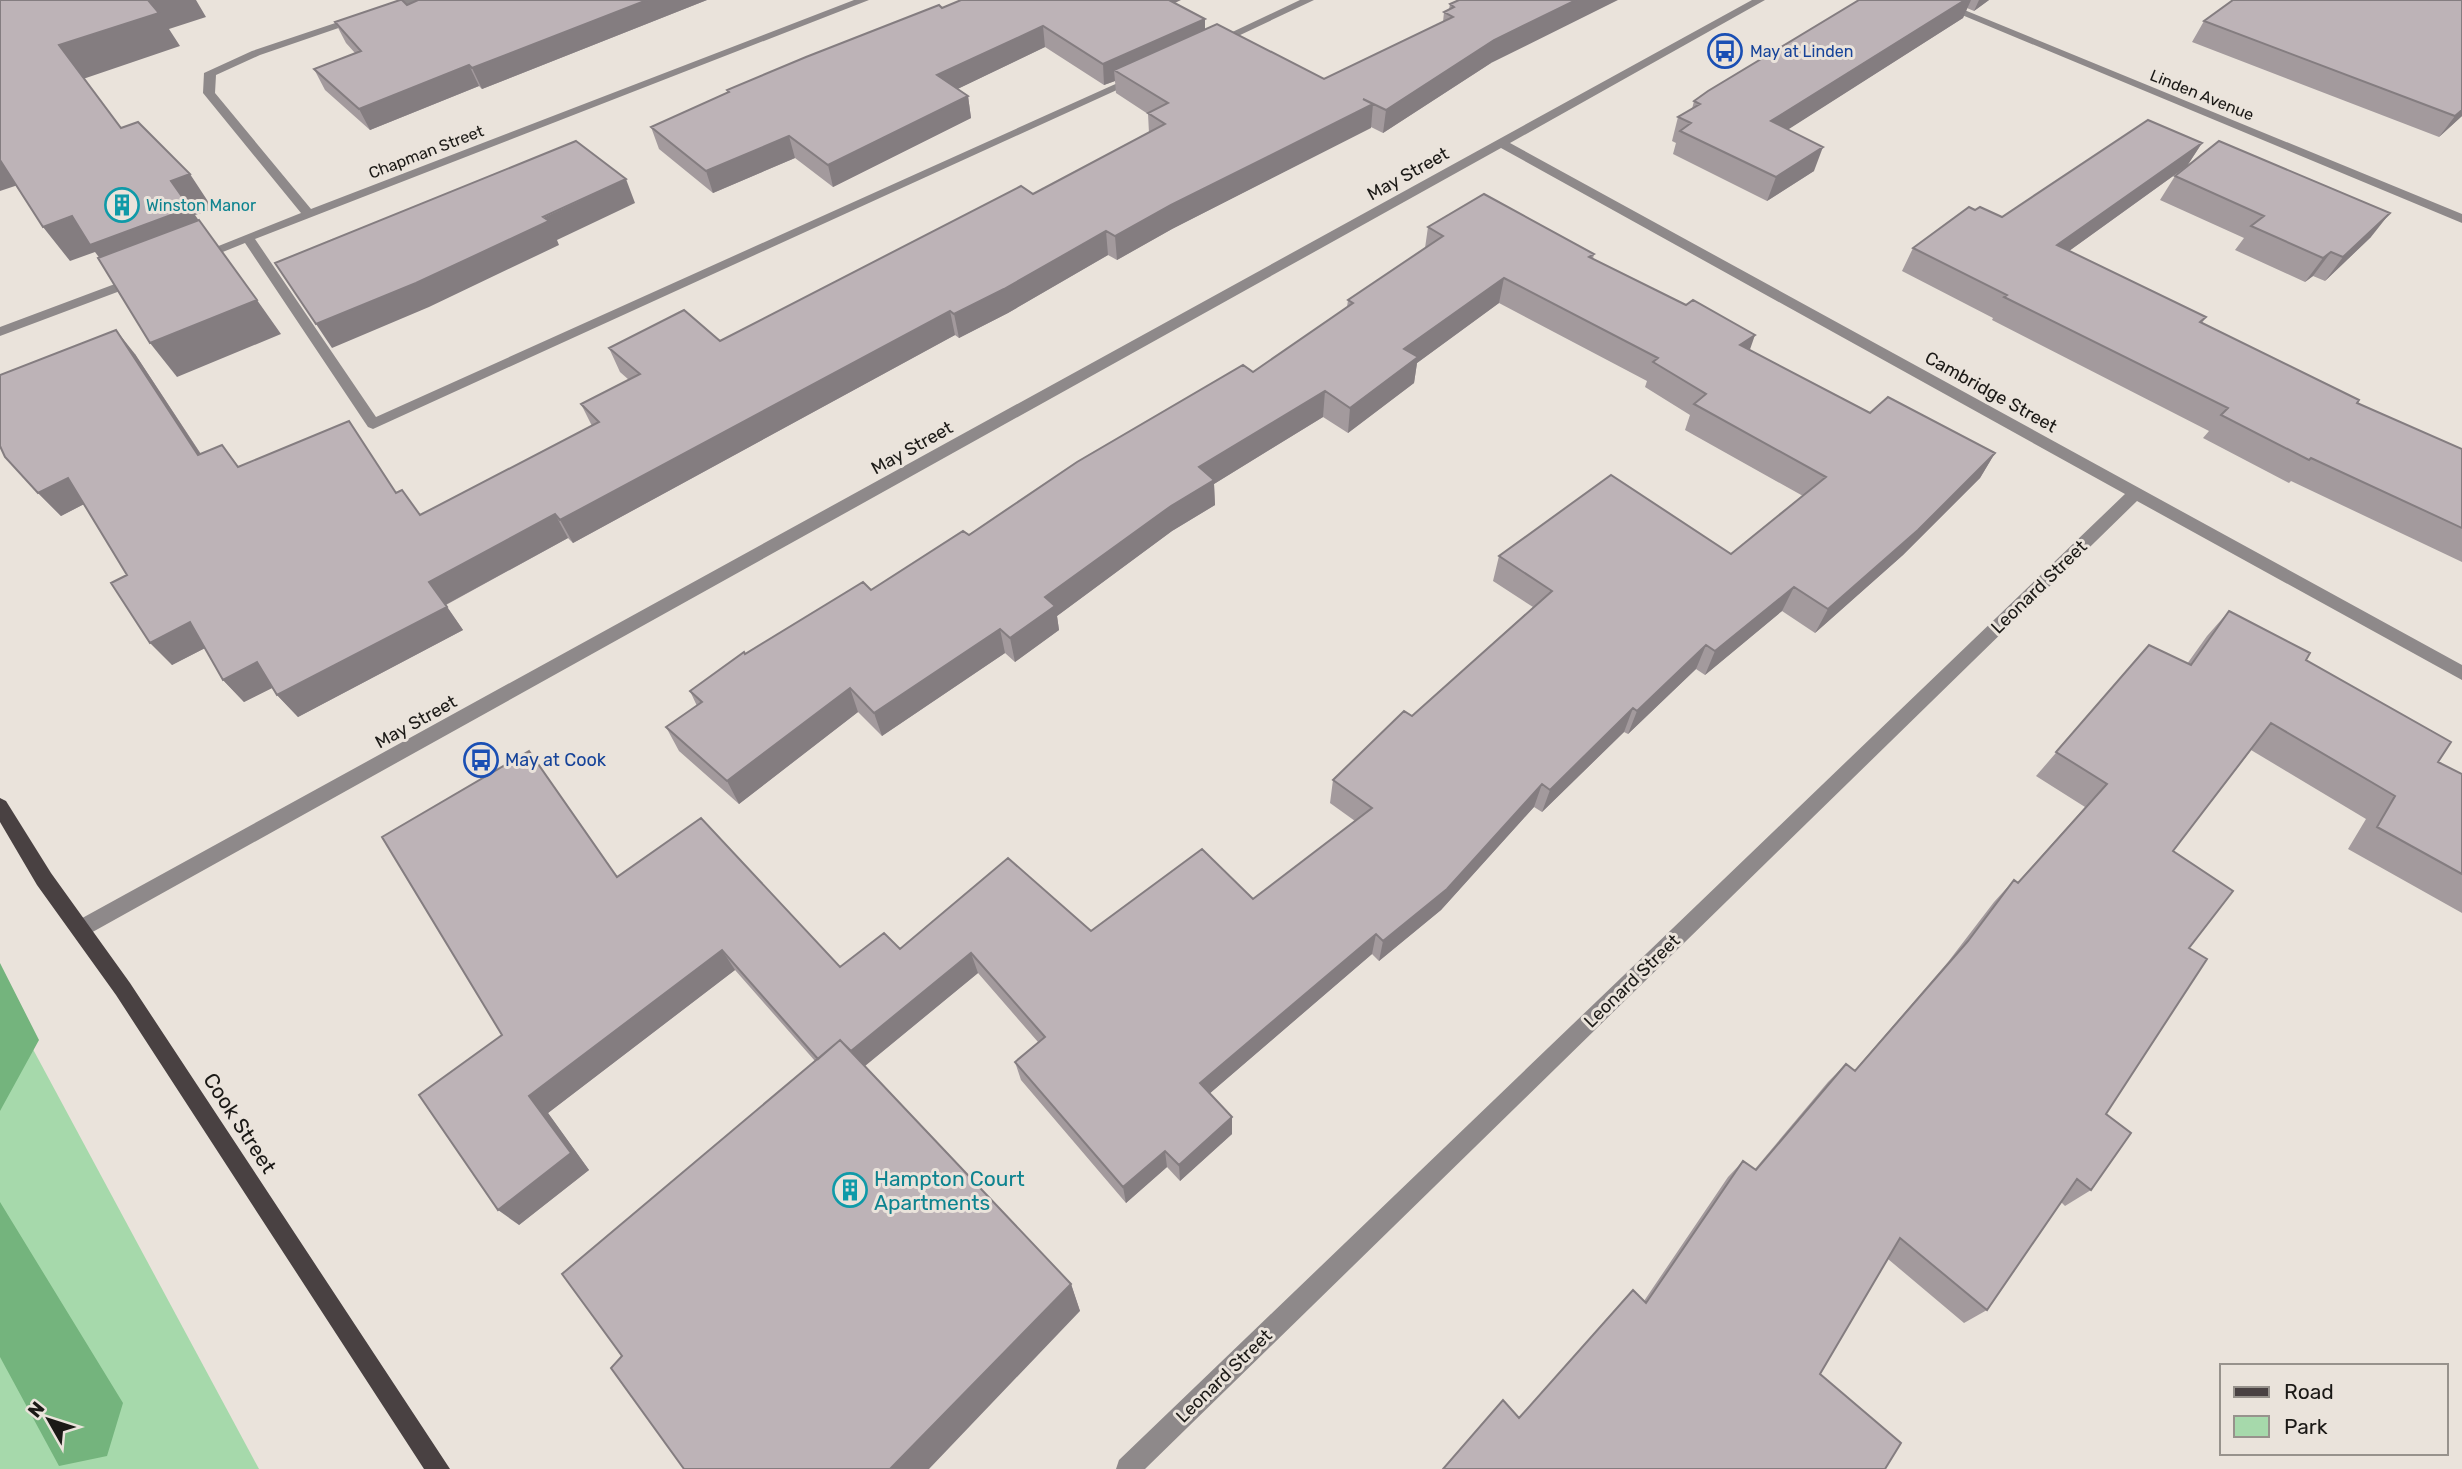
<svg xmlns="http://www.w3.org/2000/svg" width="2462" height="1469" viewBox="0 0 2462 1469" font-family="Rubik,sans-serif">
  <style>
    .green { fill: #a6d9ab }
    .forest { fill: #74b47d }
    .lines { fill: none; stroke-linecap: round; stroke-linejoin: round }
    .minor { fill: #8e898a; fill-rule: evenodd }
    .major { fill: #494142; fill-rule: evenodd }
    .wall { fill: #a39a9d }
    .shaded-wall { fill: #847d80 }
    .building { fill: #bdb3b7; stroke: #847d80; stroke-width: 2 }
    .labels { text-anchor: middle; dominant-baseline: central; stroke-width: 6; stroke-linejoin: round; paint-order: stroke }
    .far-transit-label { font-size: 16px; fill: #164399; stroke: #eae3db; text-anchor: start }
    .far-street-label { font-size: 16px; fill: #1b1916; stroke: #eae3db }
    .far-culture-label { font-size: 16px; fill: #0d838f; stroke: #eae3db; text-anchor: start }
    .street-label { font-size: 18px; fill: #1b1916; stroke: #eae3db }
    .transit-label { font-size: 18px; fill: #164399; stroke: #eae3db; text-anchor: start }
    .near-street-label { font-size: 21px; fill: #1b1916; stroke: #eae3db }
    .near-culture-label { font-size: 21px; fill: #0d838f; stroke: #eae3db; text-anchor: start }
  </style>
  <rect width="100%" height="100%" fill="#eae3db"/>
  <!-- green -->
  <path class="green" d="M0,988L259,1469H0Z"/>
  <!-- forest -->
  <path class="forest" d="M0,963L39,1040L0,1111Z
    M0,1202L123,1403L107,1456L59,1466L0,1357Z"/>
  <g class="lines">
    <!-- minor -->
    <path class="minor" d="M404,0H420L260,55L216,75L215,93L311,209L854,0H869L255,239L376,417L1131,77L1141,79L373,429L368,427L245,243L203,260H193L191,257L301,213L203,93L204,73L252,51Z
      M1300,0H1314L1219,45L1209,43Z
      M1752,0H1765L1510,143L2462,665V680L2137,501L1145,1469H1116L1119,1460L2125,494L1501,148L89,934L82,937L75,934L72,928L75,922Z
      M1926,0H1940L2462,214V223Z
      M139,275L144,276V282L0,336V327Z"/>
    <!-- major -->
    <path class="major" d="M0,798L6,801L51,873L130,983L450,1469H424L116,995L37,885L0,822Z"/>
  </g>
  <!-- wall -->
  <path class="wall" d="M707,0L482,89L479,86L370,130L325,90L314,69L355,53L346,43L335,22L407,5Z
    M1459,0L1491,63L1383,133L1371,127L1172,229L1117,260L1108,255L1008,313L959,338L955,335L573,543L568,538L446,605L463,630L298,717L277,695L272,688L244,702L223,680L205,648L172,665L127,575L84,504L61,516L38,493L135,354L201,454L222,445L239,467L397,493L420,515L592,426L581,404L629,380L620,372L609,348L720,341L1033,194L1149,133L1148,114L1116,93L1115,81L1104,85L1045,47L957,89L968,96L971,118L833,187L795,158L713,193L659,149L651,127L728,92L727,90L942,8L1175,3L1205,29L1324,79L1443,22L1444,12L1449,9L1450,4Z
    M1859,0H1989L1974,11L1967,8L1963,18L1788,129L1814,171L1767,201L1673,154L1676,143L1672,141L1678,117L1692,109L1694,101Z
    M2462,0V116L2439,137L2192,42L2204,21Z
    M2202,143L2187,166L2069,251L2206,317L2202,323L2357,403L2462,449V562L2291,481L2289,483L2203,438L2209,431L1992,320L1993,318L1902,271L1913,248L1975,210L2002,217Z
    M2175,176L2371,237L2325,281L2313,276L2305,282L2235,250L2244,238L2160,200Z
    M1428,227L1594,254L1593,259L1749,350L1870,413L1995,453L1980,478L1903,555L1815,633L1782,611L1705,675L1696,669L1628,734L1624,732L1542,812L1534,807L1441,910L1379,961L1372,954L1210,1093L1232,1134L1180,1181L1167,1167L1126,1203L1021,1080L1015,1062L1038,1042L978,973L865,1066L1071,1284L1080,1311L622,1356L815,1061L735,970L548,1113L589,1170L519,1225L502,1035L618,877L840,967L900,949L1091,931L1253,899L1355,821L1330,803L1333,780L1412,716L1533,607L1493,581L1499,556L1731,554L1803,496L1685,430L1690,415L1645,387L1647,381L1499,303L1417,363L1414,383L1348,433L1323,417L1214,484L1215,505L1172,531L1057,616L1059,630L1015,662L1005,653L882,736L858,712L739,804L679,751L666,727L697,706L690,691L745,654L871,590L1253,372L1347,307L1348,300L1425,248Z
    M2229,611L2306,660L2438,762L2462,774V913L2348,849L2366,819L2251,750L2173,851L2189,948L2106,1114L2091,1190L2065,1206L2061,1202L1987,1310L1964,1323L1888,1259L1519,1418L1644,1301L1728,1177L1743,1161L1755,1169L1828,1082L1846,1064L1854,1071L1948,962L1994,902L2014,880L2018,882L2085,807L2036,776L2149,645L2187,664L2207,636Z"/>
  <!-- shaded-wall -->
  <path class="shaded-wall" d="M147,0H196L206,17L169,29L180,46L83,79L59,45Z
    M647,0H707L482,89L472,68Z
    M1154,0H1181L1154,13Z
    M1576,0H1618L1491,63L1383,133L1386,110L1494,40Z
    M1965,0H1971L1963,18L1764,145L1771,121Z
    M1979,0H1989L1974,11Z
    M1205,19V40L1114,70L1115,81L1104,85L1103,64Z
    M1043,26L1045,47L941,97L937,75Z
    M469,65L479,86L370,130L359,109Z
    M968,96L971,118L833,187L828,165Z
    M1373,104L1371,128L1172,229L1117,260L1115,236L1171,205Z
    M2462,110V116L2439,137L2455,116Z
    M789,136L795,158L713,193L706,171Z
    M2202,143L2187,166L2044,269L2057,245Z
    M1823,147L1814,171L1767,201L1776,177Z
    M0,158L21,184L0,191Z
    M190,174L213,209L195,215L214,242L116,280L95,252L70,261L43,227Z
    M626,179L635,203L557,240L559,245L429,307L332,348L316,324Z
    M2390,213L2371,237L2325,281L2343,257Z
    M1106,231L1108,255L1008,313L959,338L954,314Z
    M2331,252L2313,276L2305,282L2323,258Z
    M1504,278L1499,303L1417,363L1414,383L1348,433L1350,408L1404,349Z
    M257,300L281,334L177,377L150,343Z
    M950,311L955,335L573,543L560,520Z
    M116,330L135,354L217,479L198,455Z
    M1755,335L1746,361L1740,345Z
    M1325,391L1323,417L1214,484L1215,505L1172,531L1057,616L1059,630L1015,662L1010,638L1045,597L1199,467Z
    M1995,453L1980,478L1903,555L1815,633L1828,609Z
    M68,478L90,501L61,516L38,493Z
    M555,514L568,538L445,605L429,582Z
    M1794,587L1782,611L1705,675L1715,651Z
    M447,607L463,630L298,717L277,695Z
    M190,622L211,645L172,665L150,643Z
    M1000,629L1005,653L882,736L874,713Z
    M1706,645L1696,669L1628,734L1637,711Z
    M257,662L278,685L244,702L223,680Z
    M850,688L858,712L739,804L727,781Z
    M1633,708L1624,732L1542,812L1550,790Z
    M1542,784L1534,807L1441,910L1379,961L1383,941Z
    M1376,934L1372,954L1201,1101L1200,1083Z
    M722,950L735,970L548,1113L589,1170L519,1225L498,1210L529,1096Z
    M971,953L978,973L838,1088L827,1070Z
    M1232,1117V1134L1180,1181L1179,1165Z
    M1165,1151L1167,1167L1126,1203L1123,1187Z
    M1071,1284L1080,1311L929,1469H890Z"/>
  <!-- building -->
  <path class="building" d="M0,0H148L159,13L59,45L121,128L138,122L190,174L171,181L190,208L90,245L72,216L43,227L0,160Z
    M400,0H402L407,5L418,0H647L472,68L469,65L359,109L314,69L361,51L335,22Z
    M961,0H1169L1205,19L1103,64L1043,26L937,75L968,96L828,165L789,136L706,171L651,127L729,92L727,90L806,57L939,5L942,8Z
    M1459,0H1576L1494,40L1386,110L1363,99L1373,104L1171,205L1115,236L1106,231L1004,289L954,314L950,311L560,520L555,514L429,582L447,607L277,695L257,662L223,680L190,622L150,643L111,583L127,575L68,478L38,493L5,457L0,446V375L116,330L198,455L222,445L238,467L349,421L396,493L402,490L420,515L599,422L581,404L640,374L609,348L684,310L720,341L1021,186L1033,194L1165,124L1148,113L1168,103L1114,70L1217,24L1324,79L1453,17L1444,12L1454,7L1450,4Z
    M1859,0H1965L1771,121L1823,147L1776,177L1680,131L1691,123L1678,117L1700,104L1694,101L1708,91Z
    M2233,0H2462V110L2455,116L2204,21Z
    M2148,120L2202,143L2057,245L2206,317L2200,322L2359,400L2357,403L2462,449V528L2311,458L2309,460L2221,415L2228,408L2004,297L2007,295L1913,248L1969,207L1975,210L1980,207L2002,217Z
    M576,141L626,179L543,217L549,221L416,283L316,324L275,263Z
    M2219,141L2390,213L2343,257L2331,252L2323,258L2251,226L2264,216L2175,176Z
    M1484,194L1594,254L1589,257L1686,305L1693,300L1755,335L1740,345L1870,413L1888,397L1995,453L1918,530L1828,609L1794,587L1715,651L1706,645L1637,711L1633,708L1550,790L1542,784L1447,889L1383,941L1376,934L1200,1083L1232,1117L1179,1165L1165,1151L1123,1187L1015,1062L1045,1037L971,953L851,1051L840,1040L818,1059L722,950L529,1096L571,1153L498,1210L419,1095L502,1035L382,837L529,751L617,877L701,818L840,967L884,933L900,949L1008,858L1091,931L1202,849L1253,899L1372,808L1333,780L1404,711L1412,716L1552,591L1499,556L1611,475L1731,554L1826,477L1694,404L1706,394L1653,362L1658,358L1504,278L1404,349L1418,357L1350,408L1325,391L1199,467L1214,480L1171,506L1045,597L1055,606L1010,638L1000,629L874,713L850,688L727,781L666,727L702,702L690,691L744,652L745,654L863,582L871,590L963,531L969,535L1077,462L1243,365L1253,372L1353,303L1348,300L1443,236L1428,227Z
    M199,220L257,300L150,343L98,258Z
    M2229,611L2310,653L2306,660L2451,742L2438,762L2462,774V874L2377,827L2395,796L2271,723L2173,851L2233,891L2189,948L2207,959L2106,1114L2131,1133L2091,1190L2077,1179L1987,1310L1900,1238L1820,1374L1901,1443L1885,1469H1443L1503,1400L1519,1418L1633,1290L1646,1303L1743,1161L1756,1170L1846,1064L1855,1071L1968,941L2014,880L2018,883L2107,784L2056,752L2149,645L2191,665Z
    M840,1040L1071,1284L890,1469H684L611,1368L622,1356L562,1274Z"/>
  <!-- icons -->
  <defs>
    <g id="bus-ring" transform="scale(1.75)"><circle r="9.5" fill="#eae3db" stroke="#1a4fb4" stroke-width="1.5"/><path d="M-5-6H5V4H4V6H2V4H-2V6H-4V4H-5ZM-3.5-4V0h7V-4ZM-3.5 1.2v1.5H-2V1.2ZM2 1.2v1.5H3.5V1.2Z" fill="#1a4fb4"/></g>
    <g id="building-ring" transform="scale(1.75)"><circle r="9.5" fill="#eae3db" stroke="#0f9aa8" stroke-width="1.5"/><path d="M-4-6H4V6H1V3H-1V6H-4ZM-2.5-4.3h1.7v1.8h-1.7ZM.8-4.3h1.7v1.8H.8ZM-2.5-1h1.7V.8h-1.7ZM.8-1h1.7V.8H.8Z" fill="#0f9aa8"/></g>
  </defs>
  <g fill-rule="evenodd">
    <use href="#bus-ring" x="1725" y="51"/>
    <use href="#building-ring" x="122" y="205"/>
    <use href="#bus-ring" x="481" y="760"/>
    <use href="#building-ring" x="850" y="1190"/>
  </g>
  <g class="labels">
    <!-- far-transit labels -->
    <g class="far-transit-label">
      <text x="1750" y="51">May at Linden</text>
    </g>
    <!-- far-street labels -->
    <g class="far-street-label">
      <text transform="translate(2202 95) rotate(22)">Linden Avenue</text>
      <text transform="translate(426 152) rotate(-21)">Chapman Street</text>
    </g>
    <!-- far-culture labels -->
    <g class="far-culture-label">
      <text x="146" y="205">Winston Manor</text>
    </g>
    <!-- street labels -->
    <g class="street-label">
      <text transform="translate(1408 174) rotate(-29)">May Street</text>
      <text transform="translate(1991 392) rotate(29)">Cambridge Street</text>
      <text transform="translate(912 448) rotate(-29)">May Street</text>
      <text transform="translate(2039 587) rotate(-44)">Leonard Street</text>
      <text transform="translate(416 722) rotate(-29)">May Street</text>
      <text transform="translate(1632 981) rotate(-44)">Leonard Street</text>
      <text transform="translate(1224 1376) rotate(-44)">Leonard Street</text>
    </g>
    <!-- transit labels -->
    <g class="transit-label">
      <text x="505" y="760">May at Cook</text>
    </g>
    <!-- near-street labels -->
    <g class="near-street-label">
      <text transform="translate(240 1123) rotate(57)">Cook Street</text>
    </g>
    <!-- near-culture labels -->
    <g class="near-culture-label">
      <text x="874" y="1178">Hampton Court<tspan x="874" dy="24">Apartments</tspan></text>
    </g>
  </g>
  <!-- legend -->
  <rect x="2220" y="1364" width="228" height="91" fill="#eae3db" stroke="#97928c" stroke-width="2"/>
  <rect x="2234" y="1387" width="35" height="10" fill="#494142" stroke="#97928c" stroke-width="2"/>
  <text x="2284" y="1399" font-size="21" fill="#1b1916">Road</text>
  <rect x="2234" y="1416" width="35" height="21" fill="#a6d9ab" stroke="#97928c" stroke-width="2"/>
  <text x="2284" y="1434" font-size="21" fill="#1b1916">Park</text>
  <!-- north arrow -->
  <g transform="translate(49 1420) rotate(309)" stroke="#eae3db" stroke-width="5" paint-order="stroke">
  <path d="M0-5L12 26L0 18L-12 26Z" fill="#1b1916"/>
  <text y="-10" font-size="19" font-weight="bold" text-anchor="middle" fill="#1b1916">N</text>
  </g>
</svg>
